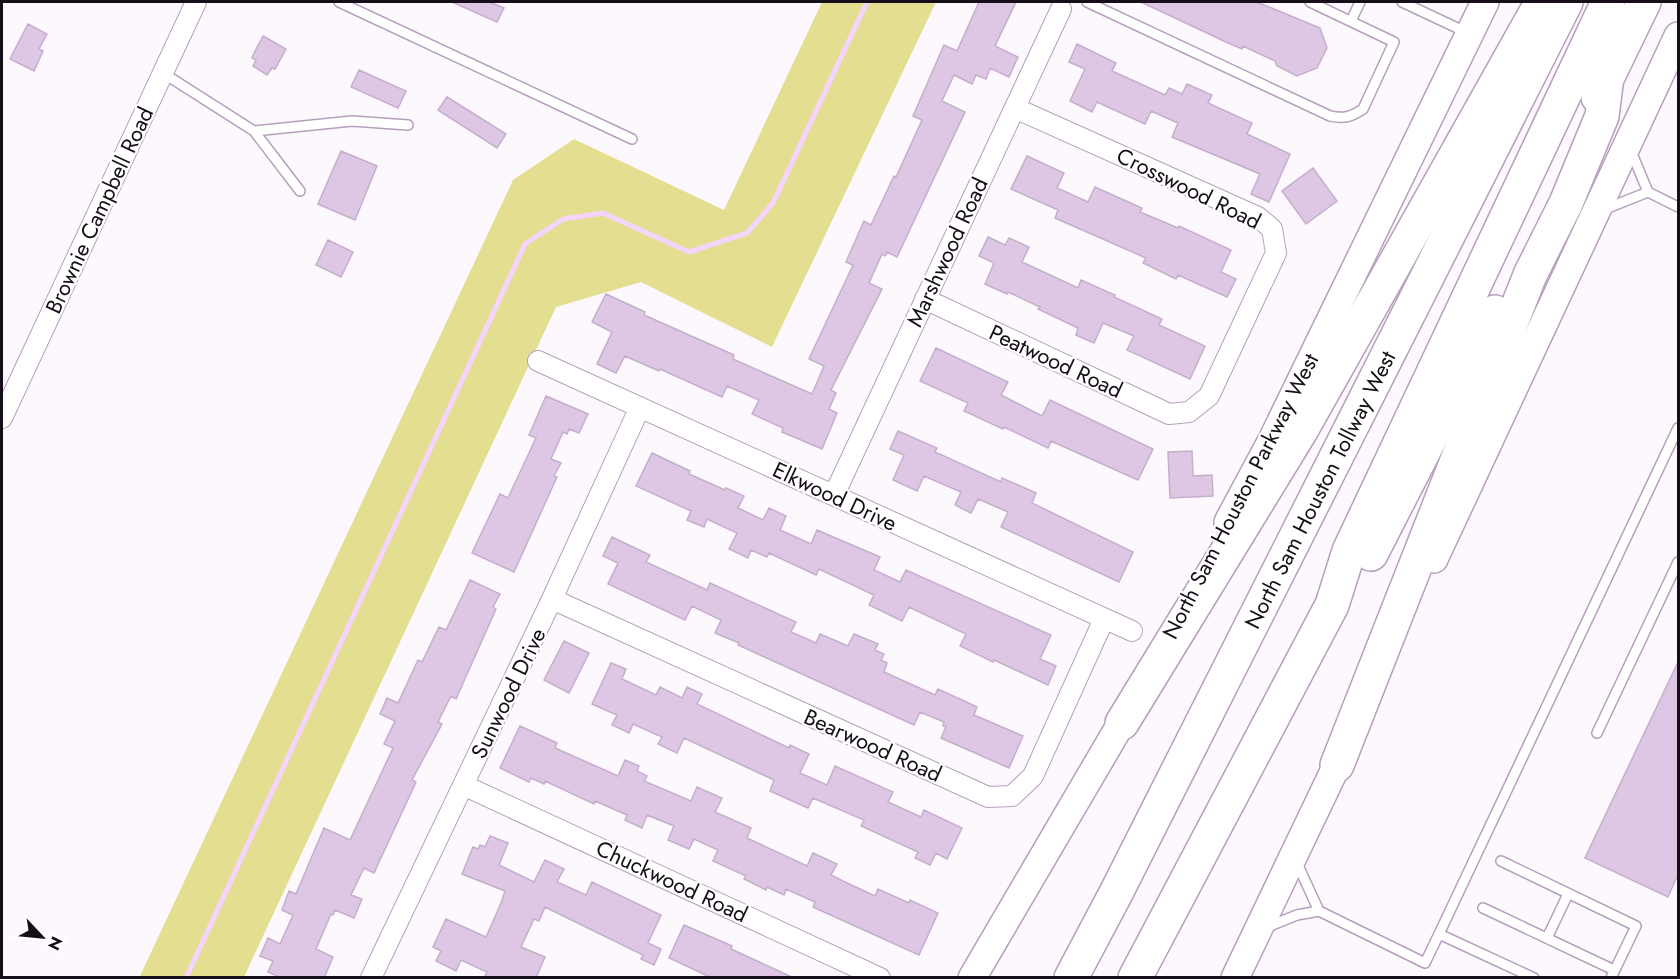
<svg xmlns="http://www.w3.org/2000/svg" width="1680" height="979" viewBox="0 0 1680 979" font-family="Jost,sans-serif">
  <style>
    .green { fill: #e4df90 }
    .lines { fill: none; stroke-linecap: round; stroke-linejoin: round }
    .stream { stroke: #f5d4ff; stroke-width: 5 }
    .building { fill: #dec7e5; stroke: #c5aecb; stroke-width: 1.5 }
    .lane-casing { stroke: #b69fbc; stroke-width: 12 }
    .street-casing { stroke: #b69fbc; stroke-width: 22 }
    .secondary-casing { stroke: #b69fbc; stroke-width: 30 }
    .highway-casing { stroke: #b69fbc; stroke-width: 36 }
    .lane { stroke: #fff; stroke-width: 9 }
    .street { stroke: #fff; stroke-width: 20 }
    .secondary { stroke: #fff; stroke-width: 27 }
    .highway { stroke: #fff; stroke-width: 33 }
    .labels { text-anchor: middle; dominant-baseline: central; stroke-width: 4.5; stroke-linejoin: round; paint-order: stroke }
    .street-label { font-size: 22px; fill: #160e18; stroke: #fff }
  </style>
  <rect width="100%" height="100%" fill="#fcf8fe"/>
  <!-- green -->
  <path class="green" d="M822,2H936L772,347L641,282L556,307L244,977L139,978L513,180L574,139L724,210Z"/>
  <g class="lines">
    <!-- stream -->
    <path class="stream" d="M186,978L525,244L563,219L603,213L689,252L747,233L773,203L867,2"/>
  </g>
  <!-- building -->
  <path class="building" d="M452,2H489L504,8L497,22Z
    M979,2H1016L995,46L1018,57L1009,77L990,68L986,79L976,75L972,84L954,75L942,101L965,112L897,257L887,252L885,256L882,254L869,283L882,289L831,390L836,393L829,409L837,413L822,449L782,432L783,428L752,414L759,400L727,386L722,397L660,369L659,371L625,356L616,373L597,364L612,332L592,322L606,294L645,312L644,315L734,355L733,359L812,394L824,366L809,359L853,265L846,262L864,221L871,225L894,176L896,177L922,120L913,116L944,45L957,51Z
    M1141,2H1257L1320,28L1327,48L1317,68L1297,76L1277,66L1275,61L1243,46L1242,49L1226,42Z
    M28,24L47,34L39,49L43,51L34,71L10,59Z
    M263,36L286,49L275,69L272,68L267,75L253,66L256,60L252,58L254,53Z
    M1077,44L1116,63L1112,71L1165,95L1169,88L1182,94L1187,84L1212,95L1208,103L1252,123L1247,134L1290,154L1269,202L1251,194L1260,174L1172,137L1178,123L1151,111L1145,124L1097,102L1092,112L1070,101L1085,69L1069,62Z
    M359,70L406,91L398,108L351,87Z
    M447,97L506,134L497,148L438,110Z
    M341,151L377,166L355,220L318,204Z
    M1027,156L1064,173L1057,188L1088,202L1095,187L1142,208L1140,212L1178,228L1179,226L1231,250L1221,272L1236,279L1227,297L1178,275L1176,279L1143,263L1146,258L1055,218L1058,210L1011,189Z
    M1313,168L1337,201L1306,224L1282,191Z
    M988,237L1005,245L1009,238L1029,247L1022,262L1078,288L1081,280L1115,295L1114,297L1162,319L1159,325L1205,346L1190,379L1127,350L1134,336L1103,323L1094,343L1076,335L1078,328L1038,309L1040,307L1008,292L1007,294L985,284L994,263L979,256Z
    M328,240L353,252L341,277L316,265Z
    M936,348L1008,382L1001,395L1042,416L1050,400L1153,449L1138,480L1051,441L1048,448L1004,427L1003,429L964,411L968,403L920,381Z
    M546,396L588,414L579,433L569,429L567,434L563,432L551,459L561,463L554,476L557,477L514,572L472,553L500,494L508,498L536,438L529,435Z
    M898,431L937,448L935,452L1001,482L1002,478L1036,493L1032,503L1133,552L1119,582L1001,527L1008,512L978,499L971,513L955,505L961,492L924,476L917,491L893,480L904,455L890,449Z
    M1192,451L1193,476L1212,475L1213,496L1170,498L1168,452Z
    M652,453L690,471L689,474L725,490L726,488L744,496L738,508L763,520L769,508L786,516L780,530L811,544L817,530L880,557L874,570L900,582L906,570L1051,635L1040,659L1056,666L1048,685L994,660L993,662L960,646L966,634L909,607L902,621L869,605L874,595L819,569L816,575L769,553L767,557L751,550L748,558L729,549L737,533L707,519L704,527L687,520L691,511L636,486Z
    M612,537L650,555L646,562L707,590L710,583L796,622L791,632L816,643L820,634L848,646L854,634L878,644L875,650L884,654L881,660L887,663L884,672L935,695L938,689L977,707L974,715L1023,736L1009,768L941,738L946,727L943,726L944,722L920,712L914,725L738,645L739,643L715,633L721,620L692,606L685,620L608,584L618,563L603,556Z
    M470,580L500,594L493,607L496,609L456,699L451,696L438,722L442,724L412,780L416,782L374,873L364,868L351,895L362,899L354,918L335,910L333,915L331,914L316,949L333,957L324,978H281L268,972L273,961L260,956L268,938L280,944L293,915L282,910L289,891L296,894L324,828L350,840L393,748L384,744L395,721L380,714L387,698L398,703L418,660L422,662L439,627L446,630Z
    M564,641L589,653L569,693L544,680Z
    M1678,662V874L1668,897L1585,858Z
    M611,663L626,669L622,679L656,695L660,687L682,698L687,687L702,694L697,704L789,748L790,745L809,754L800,773L827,785L835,766L893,792L888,802L921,817L924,810L962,828L947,859L936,853L930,865L915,858L918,852L861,826L864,820L813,798L808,808L770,791L774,780L684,738L677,753L658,744L662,737L633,724L629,733L612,725L617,715L592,704Z
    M520,726L557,743L555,748L618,776L625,760L639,766L637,771L647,776L644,781L691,801L697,787L722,798L715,812L751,828L747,838L807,866L813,853L837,864L831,875L845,882L875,896L878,889L909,903L910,900L938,913L919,955L813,907L815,902L786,889L784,895L767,887L766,890L744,879L746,876L713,861L718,850L694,839L689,849L668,840L674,826L647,815L642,828L625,820L627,815L595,801L594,804L545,781L544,784L531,778L529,782L500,768Z
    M490,836L508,843L499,865L534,882L545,860L564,869L557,882L586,895L592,882L661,915L648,943L661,949L654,965L641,959L643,955L545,907L539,921L534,919L521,947L545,957L536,978H484L487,972L461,960L456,971L436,961L441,951L433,947L446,919L486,937L501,903L505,891L462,874L473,847L478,849L480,845L485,847Z
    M684,925L732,946L731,949L794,978H712L669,958Z"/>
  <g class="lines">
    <!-- lane casing -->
    <g class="lane-casing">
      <path id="lane" d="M339,2L632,139
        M1087,2L1330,116C1344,119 1351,117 1363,109L1394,42L1310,2
        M1402,2L1468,33
        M1351,21L1360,2
        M163,73L254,131L300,191
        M254,131L352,121L408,125
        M1648,192L1678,207
        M1605,209L1648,192L1631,151
        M1597,733L1678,562
        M1501,861L1636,926L1611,978
        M1483,908L1614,970
        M1319,911L1425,963L1439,934L1534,978
        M1267,927L1297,915L1319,911L1296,861
        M1439,934L1678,428
        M1547,938L1568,894"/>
    </g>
    <!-- street casing -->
    <g class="street-casing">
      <path id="street" d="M925,299L1169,414L1189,412L1209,396L1276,253L1272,229L1258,217L1015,108
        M538,361L1132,631
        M2,418L196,2
        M834,495L1061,9
        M552,599L988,797L1012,796L1033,776L1104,619
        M463,785L880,978
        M371,978L552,599L640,407"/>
    </g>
    <!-- secondary casing -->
    <g class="secondary-casing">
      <path id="secondary" d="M1228,522L1273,438L1485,2
        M1434,559L1678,36
        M972,978L1132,705
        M1235,978L1346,746"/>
    </g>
    <!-- highway casing -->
    <g class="highway-casing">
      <g id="highway">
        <path d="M1598,97L1644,2"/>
        <path d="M1371,554L1495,312"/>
        <path d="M1122,723L1302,429L1535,14L1547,2"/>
        <path d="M1337,765L1530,275L1566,203L1602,116L1607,77"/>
        <path id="s1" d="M1071,978L1116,893L1566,2"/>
        <path d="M1135,978L1332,605L1349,551L1608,2"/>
      </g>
    </g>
    <!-- lane -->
    <use href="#lane" class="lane"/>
    <!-- street -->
    <use href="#street" class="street"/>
    <!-- secondary -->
    <use href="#secondary" class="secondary"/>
    <!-- highway -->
    <use href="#highway" class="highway"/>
  </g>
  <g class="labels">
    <!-- street labels -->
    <g class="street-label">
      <text transform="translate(1189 188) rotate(26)">Crosswood Road</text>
      <text transform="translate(99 210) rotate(-65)">Brownie Campbell Road</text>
      <text transform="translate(947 252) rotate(-65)">Marshwood Road</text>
      <text transform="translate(1056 361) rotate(25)">Peatwood Road</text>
      <text stroke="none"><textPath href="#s1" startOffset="548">North Sam Houston Tollway West</textPath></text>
      <text transform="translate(835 496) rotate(25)">Elkwood Drive</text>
      <text transform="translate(1240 496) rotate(-63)">North Sam Houston Parkway West</text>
      <text transform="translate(508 693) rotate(-64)">Sunwood Drive</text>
      <text transform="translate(873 745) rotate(24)">Bearwood Road</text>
      <text transform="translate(672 881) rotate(25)">Chuckwood Road</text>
    </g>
  </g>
  <!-- border -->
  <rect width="1680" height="979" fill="none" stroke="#160e18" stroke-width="6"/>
  <!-- north arrow -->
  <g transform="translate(42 937) rotate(116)" stroke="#ffffff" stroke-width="4.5" paint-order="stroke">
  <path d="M0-4.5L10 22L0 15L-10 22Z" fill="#160e18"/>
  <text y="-9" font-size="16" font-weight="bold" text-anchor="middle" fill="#160e18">N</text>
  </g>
</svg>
